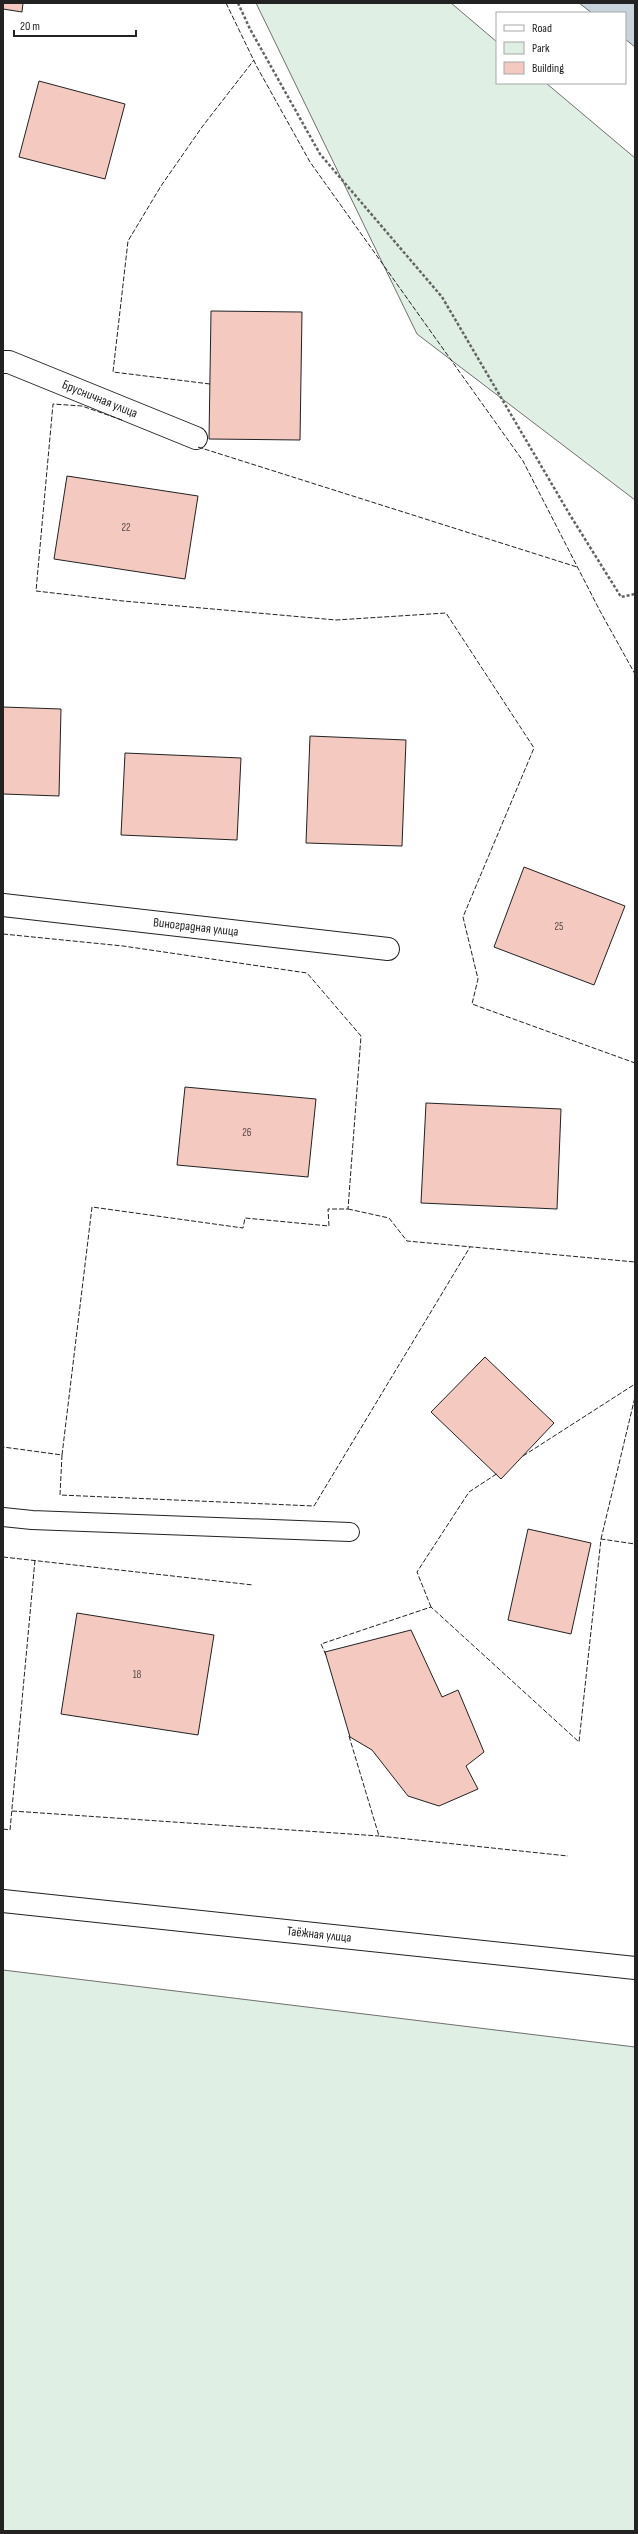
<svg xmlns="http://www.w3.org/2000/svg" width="638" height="2534" viewBox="0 0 638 2534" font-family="'Sofia Sans Condensed',sans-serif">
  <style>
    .green { fill: #e0efe3; stroke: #6f6f6f }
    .water { fill: #c7d3dd; stroke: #6f6f6f }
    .building { fill: #f3c9c0; stroke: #222 }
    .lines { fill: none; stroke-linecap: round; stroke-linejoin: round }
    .service-casing { stroke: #222; stroke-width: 20 }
    .minor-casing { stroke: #222; stroke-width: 24 }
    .tertiary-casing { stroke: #222; stroke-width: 24 }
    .path { stroke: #646464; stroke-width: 2.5; stroke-dasharray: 3 2; stroke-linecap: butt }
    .service { stroke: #fff; stroke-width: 18 }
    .minor { stroke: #fff; stroke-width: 22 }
    .tertiary { stroke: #fff; stroke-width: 22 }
    .fence { stroke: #222; stroke-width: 1; stroke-dasharray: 5 2; stroke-linecap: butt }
    .labels { text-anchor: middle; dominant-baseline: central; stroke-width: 3; stroke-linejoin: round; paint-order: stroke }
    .number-label { font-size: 11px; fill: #564c4a }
    .street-label { font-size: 13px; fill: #222; stroke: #fff }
  </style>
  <rect width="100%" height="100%" fill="#fff"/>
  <!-- green -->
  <path class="green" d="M256,3H451L497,42V83H546L635,158V500L417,334Z
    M3,1970L635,2047V2531H3Z"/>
  <!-- water -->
  <path class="water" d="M579,3H635V47L625,39V13H592Z"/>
  <!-- building -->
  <path class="building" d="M3,3H23L22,12L3,9Z
    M39,81L125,104L105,179L19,157Z
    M211,311L302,312L300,440L209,439Z
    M67,476L198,496L185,579L54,559Z
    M3,707L61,709L59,796L3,794Z
    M310,736L406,740L402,846L306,843Z
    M125,753L241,758L237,840L121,835Z
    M524,867L625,906L594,985L494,947Z
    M185,1087L316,1099L308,1177L177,1165Z
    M426,1103L561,1109L557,1209L421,1203Z
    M485,1357L554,1423L501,1479L431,1412Z
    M528,1529L591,1543L571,1634L508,1620Z
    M77,1613L214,1635L198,1735L61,1714Z
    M411,1630L442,1697L458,1690L484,1752L466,1766L478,1789L439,1806L408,1796L372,1750L350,1737L325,1652Z"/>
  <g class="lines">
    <!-- service casing -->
    <g class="service-casing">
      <path id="service" d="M3,1517L32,1520L350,1532"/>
    </g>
    <!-- minor casing -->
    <g class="minor-casing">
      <g id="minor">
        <path id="s1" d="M3,362H9L196,438"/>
        <path id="s2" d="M3,905L388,949"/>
      </g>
    </g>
    <!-- tertiary casing -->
    <g class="tertiary-casing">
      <g id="tertiary">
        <path id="s3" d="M3,1901L635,1968"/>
      </g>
    </g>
    <!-- path -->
    <path class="path" d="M238,3L250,29L320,154L442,297L570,515L621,597L635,594"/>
    <!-- service -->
    <use href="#service" class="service"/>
    <!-- minor -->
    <use href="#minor" class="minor"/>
    <!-- tertiary -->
    <use href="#tertiary" class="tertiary"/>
    <!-- fence -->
    <path class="fence" d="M226,3L257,67L310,162L523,461L600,611L635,674
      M210,384L113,372L128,241L161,186L202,127L254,60
      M122,420L82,406L53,404L36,591L123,601L336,620L446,613L534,748L463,917L478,979L472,1004L635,1063
      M198,447L577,567
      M3,934L123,946L307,973L361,1036L348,1209H328L329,1226L245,1218L243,1228L92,1207L62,1455L3,1447
      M348,1209L389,1218L407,1241L635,1262
      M62,1455L60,1495L314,1506L470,1247
      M523,1456L635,1384
      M601,1539L635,1397
      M3,1557L253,1585
      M431,1607L417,1572L469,1492L498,1473
      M326,1655L321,1644L431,1607L579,1742L601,1539L635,1544
      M349,1736L379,1836L568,1856
      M12,1811L379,1836
      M3,1829L10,1830L35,1560"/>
  </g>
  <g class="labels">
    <!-- number labels -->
    <g class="number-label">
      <text x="126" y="527">22</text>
      <text x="559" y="926">25</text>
      <text x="247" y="1132">26</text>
      <text x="137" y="1674">18</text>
    </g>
    <!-- street labels -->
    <g class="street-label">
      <text stroke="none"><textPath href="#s1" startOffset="104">Брусничная улица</textPath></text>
      <text stroke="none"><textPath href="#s2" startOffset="194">Виноградная улица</textPath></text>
      <text stroke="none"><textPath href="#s3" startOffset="318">Таёжная улица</textPath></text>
    </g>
  </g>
  <!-- border -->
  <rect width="638" height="2534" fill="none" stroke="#222222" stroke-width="8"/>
  <!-- legend -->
  <rect x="496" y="12" width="130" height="72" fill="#ffffff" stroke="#a7a7a7"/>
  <rect x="504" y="25" width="20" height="6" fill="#ffffff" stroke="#a7a7a7"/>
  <text x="532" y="32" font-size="12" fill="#222222">Road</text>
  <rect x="504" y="42" width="20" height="12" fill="#e0efe3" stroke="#a7a7a7"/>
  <text x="532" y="52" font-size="12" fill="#222222">Park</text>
  <rect x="504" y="62" width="20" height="12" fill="#f3c9c0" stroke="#a7a7a7"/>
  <text x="532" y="72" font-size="12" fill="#222222">Building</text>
  <!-- scale -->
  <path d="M14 30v6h122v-6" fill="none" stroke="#222222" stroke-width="2"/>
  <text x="20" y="30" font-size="12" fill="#222222" stroke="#ffffff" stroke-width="3" paint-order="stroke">20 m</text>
</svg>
